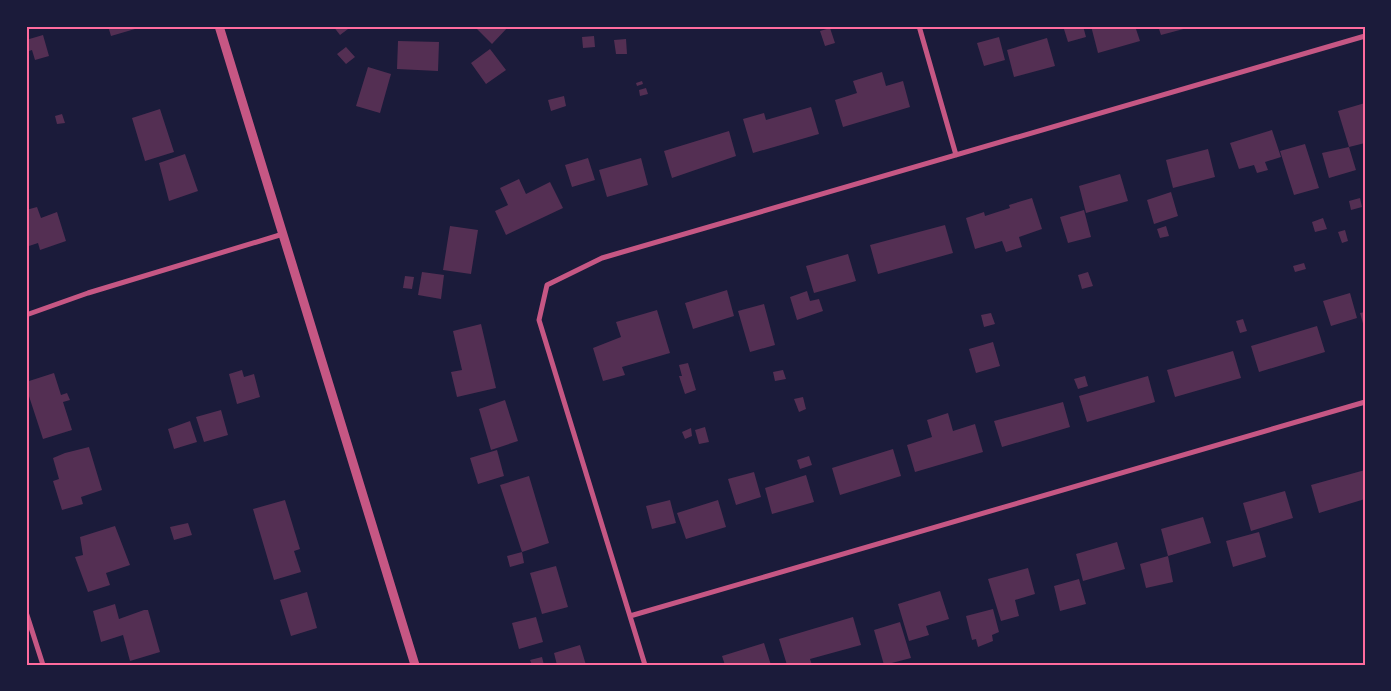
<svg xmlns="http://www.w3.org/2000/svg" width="1391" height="691" viewBox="0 0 1391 691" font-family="Quicksand,sans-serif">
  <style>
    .building { fill: #542f53 }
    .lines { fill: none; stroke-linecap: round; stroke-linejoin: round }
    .minor { stroke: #c65784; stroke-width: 5 }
    .tertiary { stroke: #c65784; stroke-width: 9 }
    .neatline { fill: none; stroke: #ff6b9d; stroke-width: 2 }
  </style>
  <rect width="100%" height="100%" fill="#1b1b3a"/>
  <!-- building -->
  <path class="building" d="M108,26H135V29L111,36Z
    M333,26H352L340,35Z
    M474,26H509L492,44Z
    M1063,26H1083L1086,37L1068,42Z
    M1091,26H1135L1140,41L1098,53Z
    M1158,26H1191V27L1161,35Z
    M830,28L835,43L825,46L820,31Z
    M43,35L49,56L35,60L32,50L26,52V40Z
    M594,36L595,47L583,48L582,37Z
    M999,37L1005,60L984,66L977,43Z
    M1047,38L1055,66L1014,77L1007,50Z
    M626,39L627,54H616L614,40Z
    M398,41L439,42L438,71L397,69Z
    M346,47L355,57L346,64L337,54Z
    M490,49L506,70L486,84L471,63Z
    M368,67L391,74L380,113L356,106Z
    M882,72L886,86L903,81L910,107L843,127L835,100L857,93L853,81Z
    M642,81L643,84L637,86L636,83Z
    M646,88L648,94L640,96L639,90Z
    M564,96L566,106L551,111L548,100Z
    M1365,103V143L1349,147L1356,170L1329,178L1322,153L1349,147L1338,111Z
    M811,107L819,134L753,153L743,119L764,113L766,120Z
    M160,109L174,152L145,161L132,118Z
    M62,114L65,123L57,124L55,116Z
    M1272,130L1281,157L1265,162L1268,170L1257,173L1254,165L1239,169L1230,143Z
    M729,131L736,156L672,178L664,151Z
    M1305,144L1319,188L1294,195L1280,151Z
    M1208,149L1215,177L1173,188L1166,160Z
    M185,154L198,191L169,201L159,163Z
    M588,158L595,180L572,187L565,165Z
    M641,158L648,185L607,197L599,170Z
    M1120,174L1128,201L1086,213L1079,186Z
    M519,179L526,194L550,182L563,208L506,235L495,211L508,205L500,188Z
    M1171,192L1178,216L1154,224L1147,200Z
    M1032,198L1042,229L1019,237L1022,247L1006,252L1002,241L975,249L966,218L984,212L985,216L1010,208L1009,205Z
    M1360,198L1362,207L1351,210L1349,201Z
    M37,207L41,218L57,212L66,241L40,250L38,243L26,247V210Z
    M1084,210L1091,237L1068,243L1060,217Z
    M1323,218L1327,229L1315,232L1312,222Z
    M945,225L953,253L878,274L870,245Z
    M450,226L478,230L471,274L443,270Z
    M1166,226L1169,236L1160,238L1157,229Z
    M1345,230L1348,241L1342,243L1338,232Z
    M848,254L856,281L814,293L806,266Z
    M1304,263L1306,269L1295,272L1293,266Z
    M422,272L444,275L441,299L418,295Z
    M1088,272L1093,286L1082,289L1078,275Z
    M405,276L414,277L412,289L403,288Z
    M727,290L734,316L693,329L685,303Z
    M807,291L810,301L819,299L823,311L797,320L790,297Z
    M1350,293L1357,318L1331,326L1323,301Z
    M764,304L775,345L750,352L738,311Z
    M657,310L670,353L622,367L625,375L603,381L593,348L621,337L616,322Z
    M1365,312V327H1364L1360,313Z
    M991,313L995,324L984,327L981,315Z
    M1243,319L1247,331L1240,333L1236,321Z
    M481,324L496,388L457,397L451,372L462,370L453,331Z
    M1317,326L1325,352L1259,372L1251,346Z
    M993,342L1000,366L976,373L969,349Z
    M1233,351L1241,378L1175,397L1167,370Z
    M688,363L696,390L685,394L679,376H682L679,365Z
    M242,370L244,377L254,374L260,397L237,404L229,374Z
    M783,370L786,379L775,381L773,372Z
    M54,373L61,395L67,393L70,400L63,402L72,430L43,439L26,387V382Z
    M1085,376L1088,386L1078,389L1074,379Z
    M1148,376L1155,402L1087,422L1079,396Z
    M803,397L806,409L799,412L794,399Z
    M505,400L518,441L491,450L479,409Z
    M1063,402L1070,427L1002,447L994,421Z
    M221,410L228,435L204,442L196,417Z
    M948,413L953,431L975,424L983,452L915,472L907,445L932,437L927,420Z
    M190,421L197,442L174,449L168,429Z
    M705,427L709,442L699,444L695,430Z
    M691,428L692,436L685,439L682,432Z
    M89,447L102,490L81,497L83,504L62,510L53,481L59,479L53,458L65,453Z
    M893,449L901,476L840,495L832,468Z
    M497,450L504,476L478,484L470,458Z
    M809,456L812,465L800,469L797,460Z
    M1365,470V499L1319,513L1311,485Z
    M754,472L761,497L736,505L728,479Z
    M806,475L814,502L772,514L765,488Z
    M529,476L549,543L522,552L524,563L510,567L507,556L522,552L500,485Z
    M1285,491L1293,518L1251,531L1243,503Z
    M285,500L300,549L294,551L301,572L274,580L253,509Z
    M670,500L676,523L652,529L646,506Z
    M718,500L726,527L686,539L677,513Z
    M1203,517L1211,543L1168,556L1161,529Z
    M188,523L192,535L174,540L170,527Z
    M115,526L130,565L106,573L110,585L88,592L75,557L83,555L80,537Z
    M1259,532L1266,557L1233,567L1226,541Z
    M1117,542L1125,569L1083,581L1076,554Z
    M1168,556L1173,582L1146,588L1140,564Z
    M556,566L568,607L542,614L530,573Z
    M1028,568L1035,594L1015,600L1019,616L1001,621L988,579Z
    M1079,579L1086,604L1060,611L1054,586Z
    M940,591L949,619L926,626L929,635L909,641L898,604Z
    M307,592L317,628L291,636L280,600Z
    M115,604L119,619L144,610H148L160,652L130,661L123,635L101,642L93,611Z
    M993,609L999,632L992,635L993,641L978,647L976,639L972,640L966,616Z
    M536,617L543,642L519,649L512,623Z
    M853,617L861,645L810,659L812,665H787L779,639Z
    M900,622L911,658L884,665L874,630Z
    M764,643L771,665H725L722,656Z
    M580,645L586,665H557L554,653Z
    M542,657L544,665H532L530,660Z"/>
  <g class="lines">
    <!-- minor -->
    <path class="minor" d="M919,26L956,155
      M26,315L88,293L283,234
      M26,612L43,665
      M630,616L1365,402
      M645,665L539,320L547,285L602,258L1365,36"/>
    <!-- tertiary -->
    <path class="tertiary" d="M219,26L415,665"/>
  </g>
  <!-- border -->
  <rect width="1391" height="691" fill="none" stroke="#1b1b3a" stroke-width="55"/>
  <rect x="28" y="28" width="1336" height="636" class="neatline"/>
</svg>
